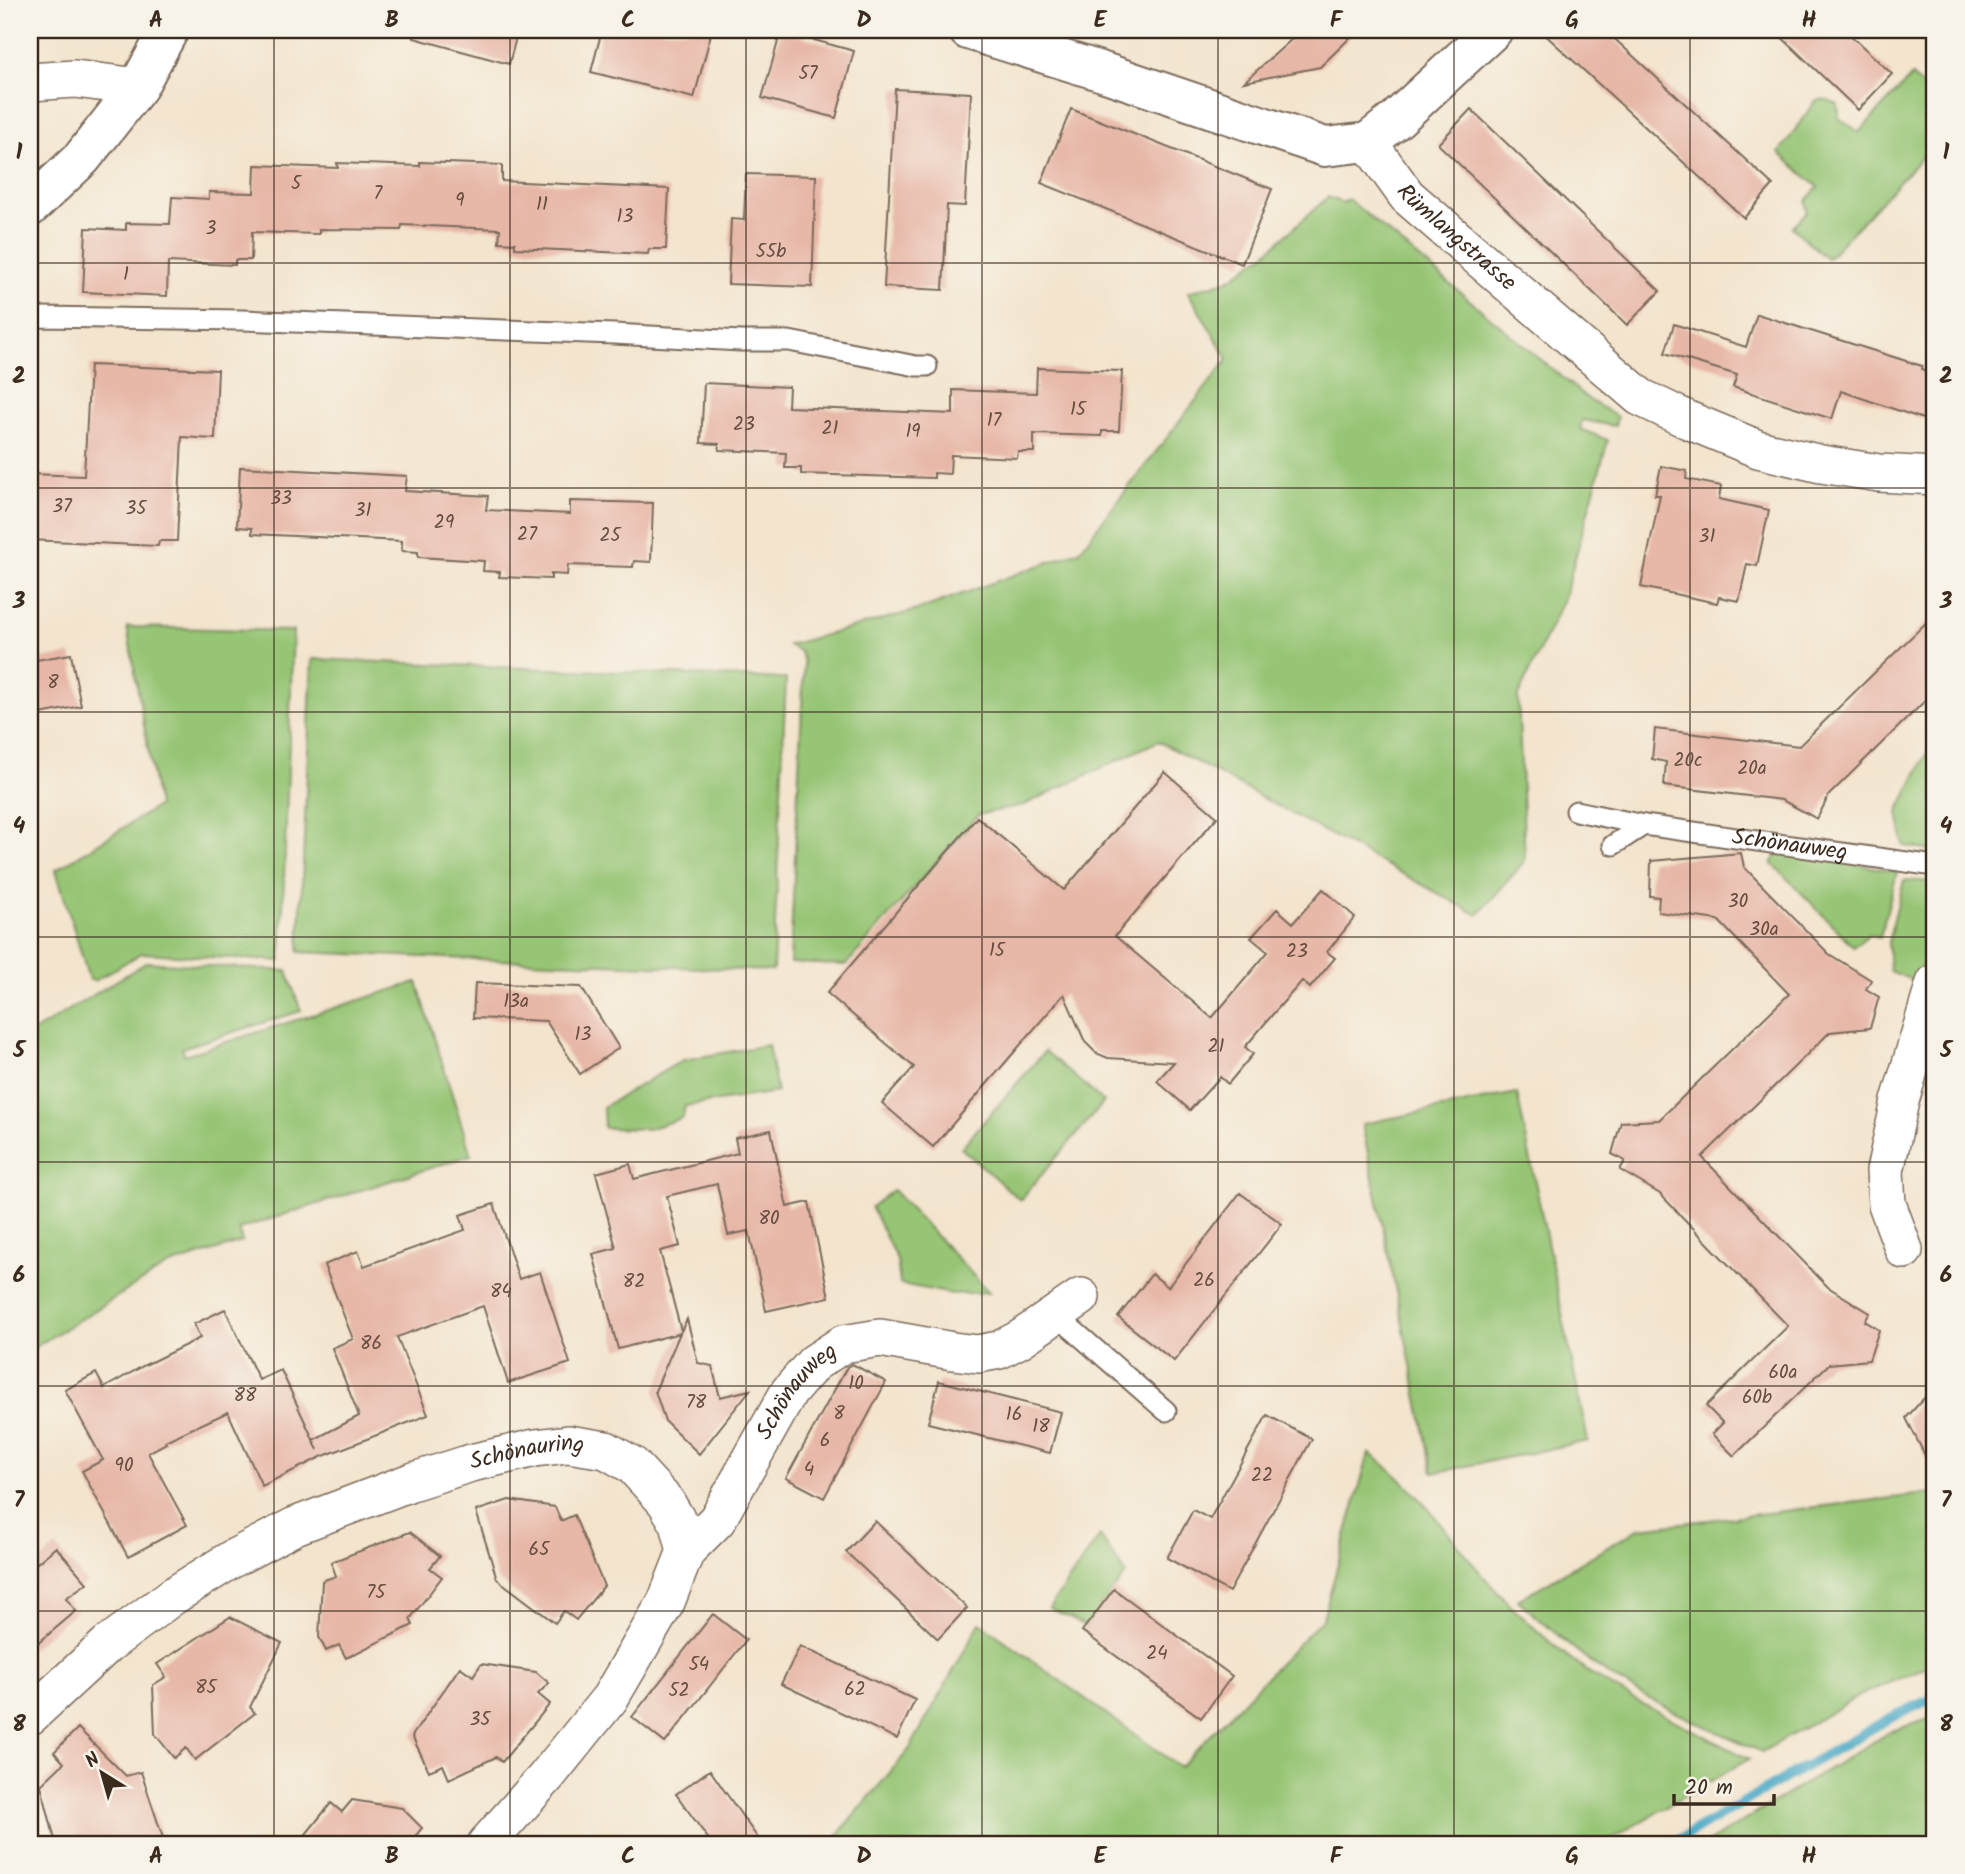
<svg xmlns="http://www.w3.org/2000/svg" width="1965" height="1874" viewBox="0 0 1965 1874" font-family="Kalam,sans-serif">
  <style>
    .green { fill: #96c574; stroke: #687849; stroke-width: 2 }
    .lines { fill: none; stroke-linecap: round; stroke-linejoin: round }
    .stream { stroke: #46a7c6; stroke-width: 10 }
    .building { fill: #e7b7a7 }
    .lane-casing { stroke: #7b6b5b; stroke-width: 23 }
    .street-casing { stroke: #7b6b5b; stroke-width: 40 }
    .secondary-casing { stroke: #7b6b5b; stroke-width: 42 }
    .lane { stroke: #fff; stroke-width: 19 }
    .street { stroke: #fff; stroke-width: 37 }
    .secondary { stroke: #fff; stroke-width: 38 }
    .grid { fill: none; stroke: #3b2a1e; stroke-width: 2; stroke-opacity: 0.55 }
    .labels { text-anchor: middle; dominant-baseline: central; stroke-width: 7; stroke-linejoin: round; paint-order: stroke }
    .number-label { font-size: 19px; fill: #664d40 }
    .street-label { font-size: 23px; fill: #3b2a1e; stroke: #f7f3e8 }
    .neatline { fill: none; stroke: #3b2a1e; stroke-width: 2.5 }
    .grid-label { font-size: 23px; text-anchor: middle; font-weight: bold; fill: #3b2a1e }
  </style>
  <rect width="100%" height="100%" fill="#f7f3e8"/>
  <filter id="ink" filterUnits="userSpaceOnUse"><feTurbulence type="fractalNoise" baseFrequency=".0143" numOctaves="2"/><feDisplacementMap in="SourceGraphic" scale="14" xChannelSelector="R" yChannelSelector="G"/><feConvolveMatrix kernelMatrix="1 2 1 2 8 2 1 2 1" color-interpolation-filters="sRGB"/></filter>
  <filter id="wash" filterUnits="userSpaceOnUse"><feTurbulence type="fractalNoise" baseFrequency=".00686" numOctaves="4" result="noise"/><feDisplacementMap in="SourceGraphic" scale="28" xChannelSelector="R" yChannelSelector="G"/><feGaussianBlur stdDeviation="1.57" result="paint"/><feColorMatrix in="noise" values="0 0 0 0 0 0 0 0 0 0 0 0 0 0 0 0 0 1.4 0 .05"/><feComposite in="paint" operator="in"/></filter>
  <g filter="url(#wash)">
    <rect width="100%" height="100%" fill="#f3e4cd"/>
    <!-- green -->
    <path class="green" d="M1912,76L1935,98L1933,145L1827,259L1792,227L1807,212L1806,201L1818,187L1779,153L1815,101C1825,98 1829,99 1838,105L1839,118L1859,132Z
      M1328,197L1343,203L1348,199L1588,399L1617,417L1615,426L1582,420L1580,429L1608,440L1564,598L1518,696L1525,861L1478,915L1158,741L1024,805L978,815L846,965L790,963L804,662L800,652L788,645L921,609L1079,551L1228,359L1188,292L1229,280L1266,253Z
      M127,627L293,631L281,961L142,953L94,981L89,979L56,870L158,806Z
      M312,659L786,679L773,971L299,952Z
      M1935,737V851L1904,846L1898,812Z
      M1782,849L1897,872L1880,937L1869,934L1854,947L1772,863Z
      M1904,880L1935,882V926L1919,983L1890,971L1888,942Z
      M147,962L287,971L301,1011L182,1048L185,1055L417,982L471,1155L239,1229L242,1242L167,1266L30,1350V1034Z
      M768,1045L777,1092L685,1106L683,1116L679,1119L648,1129L604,1128L603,1107L683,1060Z
      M1045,1051L1104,1102L1020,1200L961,1148Z
      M1517,1093L1588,1441L1433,1473L1362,1124Z
      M893,1190L989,1292L952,1294L900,1284L897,1260L871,1207Z
      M1369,1453C1427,1493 1460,1556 1509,1604C1538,1632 1569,1661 1604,1682C1650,1710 1701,1733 1749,1759L1602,1844H830L909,1750L980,1623L1180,1767L1323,1618Z
      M1935,1493V1663L1863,1694L1762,1752C1710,1728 1656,1706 1609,1675C1576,1652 1547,1626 1518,1600L1640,1528Z
      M1100,1536L1126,1574L1086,1626L1049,1608Z
      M1935,1717V1844H1706L1891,1731Z"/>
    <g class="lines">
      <!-- stream -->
      <path class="stream" d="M1671,1844L1890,1718L1935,1697"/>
    </g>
    <g id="blocks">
      <!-- building -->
      <path class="building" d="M415,30H518L509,64L414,38Z
        M602,30H712L694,98L591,72Z
        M1302,30H1358L1320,67L1244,82Z
        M1540,30H1605L1773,185L1744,218Z
        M1774,30H1845L1892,74L1858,110Z
        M781,31L854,51L836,118L762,98Z
        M895,89L971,93L965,206L947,205L943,290L884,287Z
        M1071,109L1272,189L1242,264L1041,183Z
        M1471,109L1660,291L1627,325L1438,144Z
        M420,162L502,165V181L669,189L666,249H649L648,254L515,248V243L499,242L500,229L402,225L401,230L319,229V234L252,232L251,260H235V265L168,262L167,296L83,292L86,228L126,230V223L170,224L172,197L209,199V192L254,193L255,165L338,168L337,163L420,166Z
        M746,174L816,176L812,287L728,284L731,219L744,220Z
        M1757,314L1922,366L1921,369L1935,374V423L1841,391L1832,419L1733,387L1737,375L1665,353L1674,324L1746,347Z
        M90,365L218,370L215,439L182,437L177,541H159L158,546L30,540V474L84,476Z
        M1037,368L1122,371L1119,431H1102V436L1034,434V452H1018L1017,458L951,455L950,474L934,473V478L801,474V468H785L786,453L719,450V444L701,443L704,383L789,387L788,407L953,414V390L1036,393Z
        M1661,466L1687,471L1686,479L1721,486L1719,499L1769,510L1757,566L1747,564L1739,601L1719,597L1717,603L1641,587L1660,495H1655Z
        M240,467L407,476L405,491L488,496L486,510L570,514V501L653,503L651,562L634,561L633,567L568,565L567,575L551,574V579L499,577L500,572L483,571L484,561L418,557V552L402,551V541L252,534V528L237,527Z
        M1935,614V691L1829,795L1817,819L1782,800L1664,786L1666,762L1652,759L1655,729L1799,746Z
        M71,654L81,706L30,716V661Z
        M1165,772L1217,817L1115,936L1212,1018L1268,952L1251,938L1277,909L1293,923L1323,889L1355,917L1327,952L1335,958L1310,988L1302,981L1273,1014L1245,1047L1253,1054L1228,1084L1220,1077L1190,1110L1157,1081L1174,1062L1108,1058L1096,1053L1085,1042L1064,994L933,1147L882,1103L914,1067L827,993L977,817L1064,890Z
        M1741,853L1744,867L1829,954L1871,980L1866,989L1879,997L1870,1028L1830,1032L1702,1157L1828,1287L1870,1313L1865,1321L1879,1330L1869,1360L1829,1364L1734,1456L1712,1434L1723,1423L1706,1406L1788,1326L1660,1194L1620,1170L1625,1161L1612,1154L1621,1122L1659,1120L1789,994L1718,920L1658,912L1659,897L1650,896L1651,861Z
        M475,983L581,987L619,1048L580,1074L546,1021L473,1018Z
        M771,1130L787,1207L809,1202L829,1297L766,1311L749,1231L728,1235L717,1184L667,1196L680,1246L660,1251L681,1331L687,1319L698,1363L712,1366L720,1397L750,1390L699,1454L665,1421L655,1391L680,1333L618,1349L593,1254L616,1248L596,1173L630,1164L634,1179L738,1153L735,1138Z
        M1240,1193L1282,1224L1174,1361L1118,1317L1152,1274L1168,1287Z
        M494,1204L519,1279L540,1272L570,1363L508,1383L483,1306L397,1337L428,1415L321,1457L262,1486L228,1412L165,1441L166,1443L148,1453L187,1525L128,1557L82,1471L103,1460L65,1390L96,1373L104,1388L145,1365L200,1338L194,1324L225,1309L259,1380L281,1370L318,1450L313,1440L359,1416L332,1348L353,1339L324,1265L358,1251L364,1266L465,1230L460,1215Z
        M852,1364L886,1382L824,1498L786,1478L847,1367Z
        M939,1381L1061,1412L1050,1453L928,1423Z
        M1935,1386V1475L1906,1418Z
        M1267,1415L1312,1439L1229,1592L1167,1558L1193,1510L1210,1519Z
        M509,1500L555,1507L561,1521L574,1515L604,1586L576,1620L564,1611L555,1623L497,1579L476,1511Z
        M875,1521L967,1608L938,1639L846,1552Z
        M410,1532L440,1556L430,1568L442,1577L410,1619L413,1625L346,1658L339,1645L326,1651L319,1637L322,1581L336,1576L331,1562Z
        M56,1547L87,1583L66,1598L76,1611L30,1650V1569Z
        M1114,1589L1232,1676L1201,1718L1082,1631Z
        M713,1614L746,1640L665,1743L632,1717Z
        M230,1617L282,1643L250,1707L255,1713L195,1760L186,1748L174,1758L155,1734L153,1685L166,1677L157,1664Z
        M800,1646L915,1700L897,1739L781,1684Z
        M481,1664L536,1672L549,1683L538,1694L550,1704L502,1762L496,1757L449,1779L443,1765L429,1771L412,1736L460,1667L473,1676Z
        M78,1728L126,1776L141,1772L165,1844H56L41,1785L64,1763L54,1752Z
        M710,1770L728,1796L762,1844H712L676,1794Z
        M352,1800L402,1808L422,1828L409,1844H298L331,1803L342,1812Z"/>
    </g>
  </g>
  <g filter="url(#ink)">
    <use href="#blocks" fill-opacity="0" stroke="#7b6b5b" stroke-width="2"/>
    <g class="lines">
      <!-- lane casing -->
      <g class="lane-casing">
        <g id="lane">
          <path d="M30,321L40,317L242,320L614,334L741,341H789L916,366H927"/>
          <path d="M1576,811L1644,825"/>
          <path id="s1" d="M1613,845L1644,825L1935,866"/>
          <path d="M1055,1314L1166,1411"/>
        </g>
      </g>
      <!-- street casing -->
      <g class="street-casing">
        <g id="street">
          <path d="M30,82L75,79L138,87"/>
          <path id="s2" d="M1368,142L1407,196L1640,397L1688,420L1758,449L1821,464L1879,473L1935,476"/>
          <path d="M1904,1250L1887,1204L1885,1171L1900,1101L1935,983"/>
          <path id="s3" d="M686,1551L717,1520L789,1392L814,1363L843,1344L880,1338L953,1351L978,1354L999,1350L1020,1339L1081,1297"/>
          <path id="s4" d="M30,1716L108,1644L173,1596L232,1559L295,1526L411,1482L471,1463L535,1448L568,1444L606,1450L632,1465L666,1502L679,1524L686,1551L666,1602L610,1698L546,1777L486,1844"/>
        </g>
      </g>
      <!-- secondary casing -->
      <g class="secondary-casing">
        <path id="secondary" d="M968,30L1103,72L1325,147L1368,142L1397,119L1493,30
          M30,207L82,158L138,87L169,30"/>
      </g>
      <!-- lane -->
      <use href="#lane" class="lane"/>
      <!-- street -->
      <use href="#street" class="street"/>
      <!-- secondary -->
      <use href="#secondary" class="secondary"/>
    </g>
  </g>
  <!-- grid -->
  <path class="grid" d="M274,30V1844M510,30V1844M746,30V1844M982,30V1844M1218,30V1844M1454,30V1844M1690,30V1844M30,263H1935M30,488H1935M30,712H1935M30,937H1935M30,1162H1935M30,1386H1935M30,1611H1935"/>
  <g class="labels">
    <!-- number labels -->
    <g class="number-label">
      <text x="808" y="74">57</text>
      <text x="296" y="184">5</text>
      <text x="378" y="194">7</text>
      <text x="460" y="201">9</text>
      <text x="542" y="205">11</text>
      <text x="625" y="217">13</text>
      <text x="211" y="229">3</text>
      <text x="771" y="252">55b</text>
      <text x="126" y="275">1</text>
      <text x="1078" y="410">15</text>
      <text x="994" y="421">17</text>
      <text x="744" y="425">23</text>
      <text x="830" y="429">21</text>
      <text x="913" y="432">19</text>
      <text x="281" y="499">33</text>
      <text x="62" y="507">37</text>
      <text x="136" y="509">35</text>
      <text x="363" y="511">31</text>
      <text x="444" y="523">29</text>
      <text x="527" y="535">27</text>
      <text x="610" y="536">25</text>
      <text x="1707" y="537">31</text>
      <text x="53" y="683">8</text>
      <text x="1688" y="761">20c</text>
      <text x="1752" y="769">20a</text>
      <text x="1738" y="902">30</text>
      <text x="1764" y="930">30a</text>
      <text x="997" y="951">15</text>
      <text x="1297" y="952">23</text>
      <text x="516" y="1002">13a</text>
      <text x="583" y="1035">13</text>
      <text x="1216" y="1047">21</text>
      <text x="769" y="1219">80</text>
      <text x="1204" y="1281">26</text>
      <text x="634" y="1282">82</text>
      <text x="501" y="1292">84</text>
      <text x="371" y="1344">86</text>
      <text x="1783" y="1373">60a</text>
      <text x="856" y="1384">10</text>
      <text x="245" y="1396">88</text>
      <text x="1757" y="1398">60b</text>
      <text x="696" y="1403">78</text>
      <text x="839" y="1414">8</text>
      <text x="1014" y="1415">16</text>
      <text x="1041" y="1427">18</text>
      <text x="825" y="1441">6</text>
      <text x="124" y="1466">90</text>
      <text x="809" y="1470">4</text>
      <text x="1262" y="1476">22</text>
      <text x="539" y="1550">65</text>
      <text x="376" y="1593">75</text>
      <text x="1157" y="1654">24</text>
      <text x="699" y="1665">54</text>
      <text x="206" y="1688">85</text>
      <text x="855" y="1690">62</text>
      <text x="679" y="1691">52</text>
      <text x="480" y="1720">35</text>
    </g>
    <!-- street labels -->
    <g class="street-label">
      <text stroke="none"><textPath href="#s2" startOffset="131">Rümlangstrasse</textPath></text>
      <text stroke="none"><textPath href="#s1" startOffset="184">Schönauweg</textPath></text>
      <text stroke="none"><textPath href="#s3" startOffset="196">Schönauweg</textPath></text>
      <text stroke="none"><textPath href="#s4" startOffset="572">Schönauring</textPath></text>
    </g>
  </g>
  <!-- margin -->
  <rect width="1965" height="1874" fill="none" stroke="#f7f3e8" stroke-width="77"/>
  <!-- north arrow -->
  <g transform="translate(102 1773) rotate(323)" stroke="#f7f3e8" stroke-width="5" paint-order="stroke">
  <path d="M0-5L12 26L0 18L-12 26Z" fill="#3b2a1e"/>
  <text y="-10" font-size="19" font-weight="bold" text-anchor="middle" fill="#3b2a1e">N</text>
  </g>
  <!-- scale -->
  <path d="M1674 1794v10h100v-10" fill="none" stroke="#3b2a1e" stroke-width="3.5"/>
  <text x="1685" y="1794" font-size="21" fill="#3b2a1e" stroke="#f7f3e8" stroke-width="5" paint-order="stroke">20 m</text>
  <rect x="38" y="38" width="1888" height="1798" class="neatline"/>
  <g class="grid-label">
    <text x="156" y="27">A</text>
    <text x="392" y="27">B</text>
    <text x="628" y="27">C</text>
    <text x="864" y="27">D</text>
    <text x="1100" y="27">E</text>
    <text x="1336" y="27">F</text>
    <text x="1572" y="27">G</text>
    <text x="1809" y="27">H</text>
    <text x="19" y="159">1</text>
    <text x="1946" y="159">1</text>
    <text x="19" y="383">2</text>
    <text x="1946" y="383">2</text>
    <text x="19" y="608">3</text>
    <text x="1946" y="608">3</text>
    <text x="19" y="833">4</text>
    <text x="1946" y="833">4</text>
    <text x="19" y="1057">5</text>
    <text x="1946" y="1057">5</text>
    <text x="19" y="1282">6</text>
    <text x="1946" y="1282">6</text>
    <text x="19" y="1507">7</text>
    <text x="1946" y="1507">7</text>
    <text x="19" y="1731">8</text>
    <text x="1946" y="1731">8</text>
    <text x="156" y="1863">A</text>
    <text x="392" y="1863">B</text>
    <text x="628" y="1863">C</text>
    <text x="864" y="1863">D</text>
    <text x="1100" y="1863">E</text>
    <text x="1336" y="1863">F</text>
    <text x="1572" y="1863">G</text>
    <text x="1809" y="1863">H</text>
  </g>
</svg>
